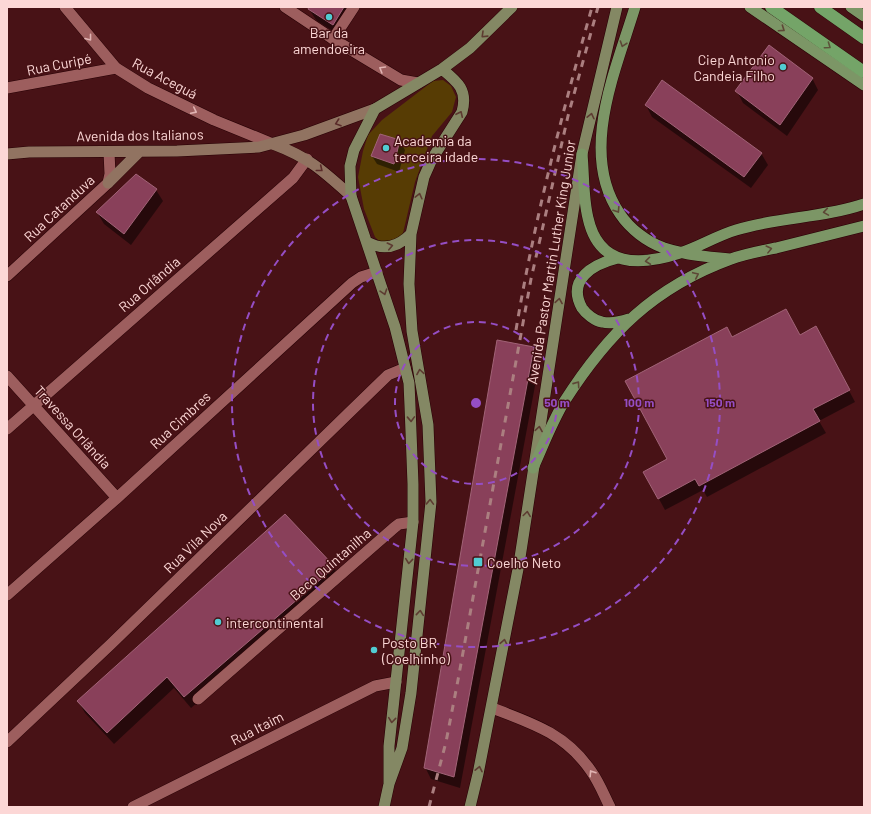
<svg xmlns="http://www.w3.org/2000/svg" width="871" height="814" viewBox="0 0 871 814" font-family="Barlow,sans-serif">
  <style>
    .green { fill: #573c04 }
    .shadow { fill: #0007 }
    .building { fill: #89405a; stroke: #a16377 }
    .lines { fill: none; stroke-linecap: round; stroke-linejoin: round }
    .minor-casing { stroke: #270105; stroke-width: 12 }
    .tertiary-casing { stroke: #270105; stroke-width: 12 }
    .secondary-casing { stroke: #270105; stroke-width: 12 }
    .primary-casing { stroke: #270105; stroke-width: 12 }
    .trunk-casing { stroke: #270105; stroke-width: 12 }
    .motorway-casing { stroke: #270105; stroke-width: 13 }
    .minor { stroke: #9d5e5e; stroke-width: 11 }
    .tertiary { stroke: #9d5e5e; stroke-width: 11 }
    .secondary { stroke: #917361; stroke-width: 11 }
    .primary { stroke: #848864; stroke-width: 11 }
    .trunk { stroke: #7c9666; stroke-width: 11 }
    .motorway { stroke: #74a468; stroke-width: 12 }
    .rail { stroke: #ab7f80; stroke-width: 3; stroke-dasharray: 7 7; stroke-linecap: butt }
    .oneway { stroke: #5d4736 }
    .oneway2 { stroke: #5d3b31 }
    .oneway3 { stroke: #e0b3b2 }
    .oneway4 { stroke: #5c543b }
    .oneway5 { stroke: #5a2a29 }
    .ring { fill: none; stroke: #954ec4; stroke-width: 2; stroke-dasharray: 7 5 }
    .poi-dot { fill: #51ccd2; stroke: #481216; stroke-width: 1.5 }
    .labels { text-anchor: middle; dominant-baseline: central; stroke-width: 3; stroke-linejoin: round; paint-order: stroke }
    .poi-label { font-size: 14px; fill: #fcd7d6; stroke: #481216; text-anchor: start }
    .street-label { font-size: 14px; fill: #fcd7d6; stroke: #481216 }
    .centre { fill: #954ec4; stroke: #481216; stroke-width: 2 }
    .ring-label { font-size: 12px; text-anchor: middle; font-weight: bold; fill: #954ec4; stroke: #481216; stroke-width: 3; stroke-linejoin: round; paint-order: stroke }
  </style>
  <rect width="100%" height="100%" fill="#481216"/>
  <!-- green -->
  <path class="green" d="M443,80L451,86L456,97L452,112L432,136L415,182L403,233L397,243L384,246L375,237L364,209L358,177L363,151L368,135L382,120L433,81Z"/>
  <!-- shadow -->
  <path class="shadow" d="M310,7H357L340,36L316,20L309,9Z
    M812,78L818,90L787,136L743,103L737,91Z
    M646,105L761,153L768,165L751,188L652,117Z
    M380,135L400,141L405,150L399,172L377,164L372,156Z
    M156,190L163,201L131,245L104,224L97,212Z
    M800,336L822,339L855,402L819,421L826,433L707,497L703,490L665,510L659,499L668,460L732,338Z
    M533,348L540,359L460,788L431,779L425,767Z
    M285,516L334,568L341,579L191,708L174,688L114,744L85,713L78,701Z"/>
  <!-- building -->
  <path class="building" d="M309,7H344L333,25L308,9Z
    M769,45L813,78L780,125L735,91Z
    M662,80L762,153L744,177L645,105Z
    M380,134L400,140L394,164L371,156Z
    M136,174L157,189L124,234L96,212Z
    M786,309L800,335L816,326L850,390L813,409L820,421L699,486L695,479L658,499L643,472L667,459L625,381L727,327L732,337Z
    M497,340L534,347L454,777L424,768Z
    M285,514L335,567L184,697L167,677L107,733L77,701Z"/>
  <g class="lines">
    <!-- minor casing -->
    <g class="minor-casing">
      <path id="minor" d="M333,39L354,7
        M7,88L116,68
        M7,276L108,183L110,174L109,152
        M7,376L117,498
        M7,429L293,178L307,159
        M7,595L117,498L352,283L361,277L377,272
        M198,699L395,527L399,524L413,522
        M492,708C532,723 566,734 591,771C599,782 604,795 610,807
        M7,742L110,645L356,406L388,375L405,368
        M133,807L375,686L396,682"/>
    </g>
    <!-- tertiary casing -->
    <g class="tertiary-casing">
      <path id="tertiary" d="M65,7L116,68L148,88L214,120L273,144
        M285,7L333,39L401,80L418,83"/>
    </g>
    <!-- secondary casing -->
    <g class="secondary-casing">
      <path id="secondary" d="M273,144C310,158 323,171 351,196
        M7,154L29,152L177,151L259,147L304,135L375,109
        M108,183L139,152"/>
    </g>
    <!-- primary casing -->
    <g class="primary-casing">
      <path id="primary" d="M367,242C384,251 398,247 411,234
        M389,784V746L413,522V484L410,406L409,383L395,327L351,196L350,166L354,150L375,109L442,69L470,48L512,7
        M384,807L389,784L402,748L411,693L431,502L428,425L412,331L409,284L411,234L424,177L432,159L462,112C468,90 458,82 442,69
        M470,807L478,774L519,564L582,154L617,7"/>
    </g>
    <!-- trunk casing -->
    <g class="trunk-casing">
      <path id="trunk" d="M635,7C616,70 578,153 620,214C630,229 647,242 664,248C686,255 708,257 730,259
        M750,7L864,85
        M851,7L864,16
        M582,154C584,175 583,198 588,218C599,268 640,266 680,253C699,247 716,236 736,230C778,217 823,218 864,204
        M618,258C594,264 566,279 582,308C586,314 595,321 602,322C611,324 620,322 629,319
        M533,468C543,446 552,422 564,402C608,333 654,287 731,259C745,254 761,251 776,248C805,241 835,233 864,226"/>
    </g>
    <!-- motorway casing -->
    <g class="motorway-casing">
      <path id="motorway" d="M771,7L864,72
        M820,7L864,38"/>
    </g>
    <!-- minor -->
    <use href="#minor" class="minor"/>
    <!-- tertiary -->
    <use href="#tertiary" class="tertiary"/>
    <!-- secondary -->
    <use href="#secondary" class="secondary"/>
    <!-- primary -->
    <use href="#primary" class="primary"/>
    <!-- trunk -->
    <use href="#trunk" class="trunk"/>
    <!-- motorway -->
    <use href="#motorway" class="motorway"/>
    <!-- rail -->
    <path class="rail" d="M516,330C534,221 562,114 592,7
      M429,807L446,742L458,680L531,279L568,116L598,7"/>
  </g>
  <!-- one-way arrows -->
  <defs><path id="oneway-chevron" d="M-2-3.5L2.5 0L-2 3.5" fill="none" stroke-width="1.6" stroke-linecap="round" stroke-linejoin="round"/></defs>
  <g class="oneway">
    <use href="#oneway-chevron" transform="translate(782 29) rotate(34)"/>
    <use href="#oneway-chevron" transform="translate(623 44) rotate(109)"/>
    <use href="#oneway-chevron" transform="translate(617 210) rotate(57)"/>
    <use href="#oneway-chevron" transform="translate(826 212) rotate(171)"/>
    <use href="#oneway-chevron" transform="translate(769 249) rotate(-14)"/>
    <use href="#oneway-chevron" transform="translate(648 261) rotate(173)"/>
    <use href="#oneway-chevron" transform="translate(696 275) rotate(-25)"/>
    <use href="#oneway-chevron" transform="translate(577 384) rotate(-55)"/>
  </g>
  <g class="oneway2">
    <use href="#oneway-chevron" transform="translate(484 35) rotate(136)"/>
    <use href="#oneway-chevron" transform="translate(460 114) rotate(-65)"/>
    <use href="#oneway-chevron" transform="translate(591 116) rotate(-77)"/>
    <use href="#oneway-chevron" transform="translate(419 196) rotate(-76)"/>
    <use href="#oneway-chevron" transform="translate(390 246) rotate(-13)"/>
    <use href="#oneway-chevron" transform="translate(384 292) rotate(72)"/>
    <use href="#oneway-chevron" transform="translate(559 301) rotate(-81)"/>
    <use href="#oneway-chevron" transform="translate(420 372) rotate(-99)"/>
    <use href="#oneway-chevron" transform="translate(411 419) rotate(88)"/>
    <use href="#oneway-chevron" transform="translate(539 429) rotate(-81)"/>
    <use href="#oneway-chevron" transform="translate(430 502) rotate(-88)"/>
    <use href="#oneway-chevron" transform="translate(527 514) rotate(-82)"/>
    <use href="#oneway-chevron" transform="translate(409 561) rotate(96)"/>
    <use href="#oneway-chevron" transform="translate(420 613) rotate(-84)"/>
    <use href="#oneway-chevron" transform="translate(504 642) rotate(-79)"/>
    <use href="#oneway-chevron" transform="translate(392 720) rotate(96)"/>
    <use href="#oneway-chevron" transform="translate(479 769) rotate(-78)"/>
  </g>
  <g class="oneway3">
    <use href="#oneway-chevron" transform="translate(89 38) rotate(52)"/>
    <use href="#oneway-chevron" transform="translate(382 69) rotate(-149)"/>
    <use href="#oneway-chevron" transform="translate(194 111) rotate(26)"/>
    <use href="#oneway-chevron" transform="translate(592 773) rotate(-123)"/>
  </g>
  <use class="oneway4" href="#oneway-chevron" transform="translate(828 46) rotate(35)"/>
  <g class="oneway5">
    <use href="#oneway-chevron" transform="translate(338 123) rotate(161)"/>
    <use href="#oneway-chevron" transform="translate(320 169) rotate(39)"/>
  </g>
  <!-- distance rings -->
  <g class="ring">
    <circle cx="476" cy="403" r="81"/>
    <circle cx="476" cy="403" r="163"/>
    <circle cx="476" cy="403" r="244"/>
  </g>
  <!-- markers -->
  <g class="poi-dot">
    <circle cx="329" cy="17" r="4"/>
    <circle cx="783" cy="67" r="4"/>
    <circle cx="386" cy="148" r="4"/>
    <rect x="473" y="557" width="10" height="10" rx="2"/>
    <circle cx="218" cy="622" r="4"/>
    <circle cx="374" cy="650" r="4"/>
  </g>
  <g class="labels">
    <!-- poi labels -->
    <g class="poi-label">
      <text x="329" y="32" text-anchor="middle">Bar da<tspan x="329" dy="16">amendoeira</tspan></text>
      <text x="775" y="59" text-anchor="end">Ciep Antonio<tspan x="775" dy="16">Candeia Filho</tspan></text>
      <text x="394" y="140">Academia da<tspan x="394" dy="16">terceira idade</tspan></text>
      <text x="487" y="562">Coelho Neto</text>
      <text x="226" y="622">intercontinental</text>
      <text x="382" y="642">Posto BR<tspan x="382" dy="16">(Coelhinho)</tspan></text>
    </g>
    <!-- street labels -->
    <g class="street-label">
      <text transform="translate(59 64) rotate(-11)">Rua Curipé</text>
      <text transform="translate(165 78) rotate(28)">Rua Aceguá</text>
      <text transform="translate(140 135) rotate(-1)">Avenida dos Italianos</text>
      <text transform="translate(59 208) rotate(-43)">Rua Catanduva</text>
      <text transform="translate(551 262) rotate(-81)">Avenida Pastor Martin Luther King Junior</text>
      <text transform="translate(149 284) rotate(-41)">Rua Orlândia</text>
      <text transform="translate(180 420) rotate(-43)">Rua Cimbres</text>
      <text transform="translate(73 427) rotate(48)">Travessa Orlândia</text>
      <text transform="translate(195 542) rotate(-44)">Rua Vila Nova</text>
      <text transform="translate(330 564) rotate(-41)">Beco Quintanilha</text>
      <text transform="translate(257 728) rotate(-27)">Rua Itaim</text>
    </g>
  </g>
  <circle cx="476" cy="403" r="6" class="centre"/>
  <g class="ring-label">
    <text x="557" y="407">50 m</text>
    <text x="639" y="407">100 m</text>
    <text x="720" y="407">150 m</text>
  </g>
  <!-- border -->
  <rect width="871" height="814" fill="none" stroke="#fcd7d6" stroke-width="16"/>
</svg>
